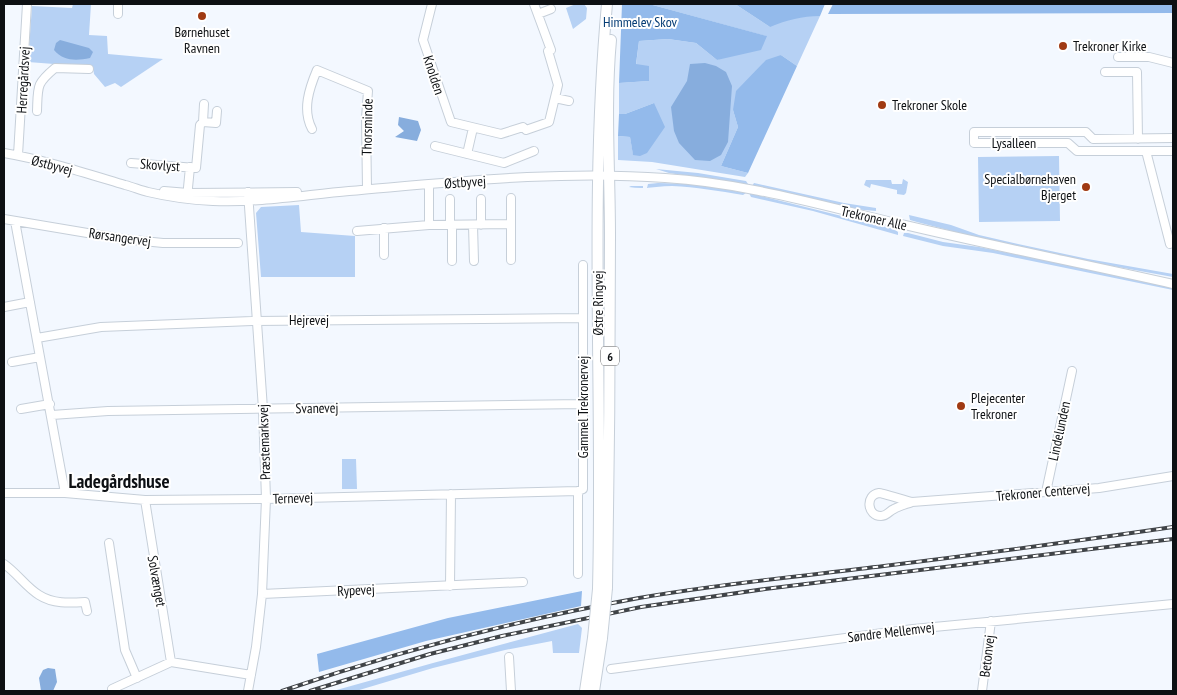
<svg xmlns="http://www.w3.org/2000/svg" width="1177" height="695" viewBox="0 0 1177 695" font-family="'PT Sans Narrow',sans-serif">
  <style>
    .green { fill: #b6d1f4 }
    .forest { fill: #93baeb }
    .water { fill: #87addd }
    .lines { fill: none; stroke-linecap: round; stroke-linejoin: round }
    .minor-casing { stroke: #c6cfd9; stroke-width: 10 }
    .major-casing { stroke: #c6cfd9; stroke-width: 12 }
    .minor { stroke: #fff; stroke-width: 8 }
    .major { stroke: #fff; stroke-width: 10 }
    .rail-casing { stroke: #404448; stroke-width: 4 }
    .rail { stroke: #fff; stroke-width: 2; stroke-dasharray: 5.5; stroke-linecap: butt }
    .major-bridge-casing { stroke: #c6cfd9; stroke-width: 12; stroke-linecap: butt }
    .major-bridge { stroke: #fff; stroke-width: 10 }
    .poi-dot { fill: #a03a13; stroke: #fff; stroke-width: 2 }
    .labels { text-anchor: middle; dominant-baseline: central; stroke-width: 4; stroke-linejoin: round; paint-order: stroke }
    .shield { fill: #fff; stroke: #56585a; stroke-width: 1 }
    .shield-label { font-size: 12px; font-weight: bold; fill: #0d1013 }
    .park-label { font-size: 14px; fill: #043c75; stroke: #fff }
    .poi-label { font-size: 14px; fill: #0d1013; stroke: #fff; text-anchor: start }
    .street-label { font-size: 14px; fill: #0d1013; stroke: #fff }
    .district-label { font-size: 19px; font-weight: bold; fill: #0d1013; stroke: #fff }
  </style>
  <rect width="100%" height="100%" fill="#f3f8ff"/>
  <!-- green -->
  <path class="green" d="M73,4H91L89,35L107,36L108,54L163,59L121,87L115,83L105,87L94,74L93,67L28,62L32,6L72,8Z
    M576,4H584L587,8L586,19L573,29L566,8Z
    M649,4H735L770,27L761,4L820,16L797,66L781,55L733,110L738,127L721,166L748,173L745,177L652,162L618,160V136L630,137L633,154L654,103L625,114H619V83L649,81L636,65L639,41L668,39L696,43L717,60L766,36Z
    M1059,156L1060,221L979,222L978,157Z
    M656,169L698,173L746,181L748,184V185L669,173Z
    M903,179L908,182L906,193L904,195L897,194V190L871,184L870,188L864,185L866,180H891L892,184H902Z
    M658,183L696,184L746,193L743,195C719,191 696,187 672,186C658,186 643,190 629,187L631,186H643V188H647L648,184Z
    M754,183L844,203L876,208V211C834,209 792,195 752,186Z
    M749,193L894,229L898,232V235L813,211L751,197Z
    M299,205L301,232L355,236V277H261L256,213L261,207Z
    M909,215L951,225L979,235L1018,244L1088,259L1173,274V277L1057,256L986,240L917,222L910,220Z
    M904,233H908L943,242L979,247L1170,285L1173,286V290L993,253L943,246L903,236Z
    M342,459H356L357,489H342Z
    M578,624L582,628L579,653H553L552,641L505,650L433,668L356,691H333L433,663Z"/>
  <!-- forest -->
  <path class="forest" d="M622,4H649L767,36L761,50L717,60L696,43L668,39L639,41L636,64L649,66V81L619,83Z
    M735,4H825L820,16C802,16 787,20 770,27Z
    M833,4H1173V13L828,14Z
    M781,55L797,66L748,173L721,166L738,127L733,110L736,91L766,60Z
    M654,103L665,127L647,153L640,156L633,155L630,137L618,136L619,114H625Z
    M582,591L581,606L426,641L319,672L317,654L448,618Z"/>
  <!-- water -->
  <path class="water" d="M60,40L89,48L93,52L90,58C76,61 63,61 54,50L56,43Z
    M705,63L716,66L726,72L732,86L728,142L721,155L710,161L695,160L679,143L674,131L671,107L687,81L690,64Z
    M399,117L418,121L421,130L417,141L395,137L404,131L398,125Z
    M48,668L55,669L57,682L53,691H41L39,678L43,670Z"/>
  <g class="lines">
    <!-- minor casing -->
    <g class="minor-casing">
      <path id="minor" d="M432,4L423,40L451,122L501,134L523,127L526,130L549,122L558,85L548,51L551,50L534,4
        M118,14V4
        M538,14L551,9
        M1118,57H1149L1173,63
        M1105,72H1137L1138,139
        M555,98L569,101
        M37,111C38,86 36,84 55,68L89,69
        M203,122L216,123L217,111
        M312,129C302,110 309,89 317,70L368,91L366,118L367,189
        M1173,138L1093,139L1086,132H974V143H1068L1077,151H1173
        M435,146L504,163L534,151
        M1146,151L1170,244
        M4,153C45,160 85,173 125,185C133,187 140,190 148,192C169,197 191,200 213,201C258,203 304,195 349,191C454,182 560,170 665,178C747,183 826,207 905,225C994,246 1084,264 1173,284
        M467,154L473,128
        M18,155L27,4
        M131,163L196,168L200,125L203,122L204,104
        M164,191L188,193L297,192
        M187,198L190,167
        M450,199V225
        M4,219L123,239L163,243H238
        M15,221L65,493
        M429,225V184
        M452,225V261
        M473,225L474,261
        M481,225V199
        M384,228V255
        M357,231L429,225L511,224
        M511,260V198
        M4,307L30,302
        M37,338L101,327L252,321L583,318
        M12,362L40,357
        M21,409L50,404
        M52,415L108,411L583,404
        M1046,492L1072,371
        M4,493H65L145,500L266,499L578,491L583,489V265
        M145,500L171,662
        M912,502C907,501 882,493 879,493C865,495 867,516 881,516C887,516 889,511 894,509C899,506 907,504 912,502L1099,488L1173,476
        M109,543L125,650L137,678
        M4,564C17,573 26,587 39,595C53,604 69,603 85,602L87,611
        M578,574V491
        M450,586L451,494
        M262,594L523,582
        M509,657L511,691
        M611,669L913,629L1173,604
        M112,689L171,662L251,675
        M248,691L256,647L262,594L266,499L263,409L248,192
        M982,691L991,621"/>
    </g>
    <!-- major casing -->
    <g class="major-casing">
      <path id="major" d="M607,588C609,471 610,353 610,236C610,171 605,105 611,40
        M598,589C603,394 589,198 607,4
        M585,691L593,638
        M594,691L602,638"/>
    </g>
    <!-- minor -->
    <use href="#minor" class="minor"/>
    <!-- major -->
    <use href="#major" class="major"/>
    <!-- rail casing -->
    <g class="rail-casing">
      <path id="rail" d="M282,691C398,651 518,620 639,598C720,584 802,576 884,566C980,554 1077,541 1173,527
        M310,691L430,654L502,636L641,607L765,589L1173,539"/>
    </g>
    <!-- rail -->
    <use href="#rail" class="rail"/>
    <!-- major-bridge casing -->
    <g class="major-bridge-casing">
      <path id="major-bridge" d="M593,638L598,589
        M602,638L607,588"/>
    </g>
    <!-- major-bridge -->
    <use href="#major-bridge" class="major-bridge"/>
  </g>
  <!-- markers -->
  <g class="poi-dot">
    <circle cx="202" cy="16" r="5"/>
    <circle cx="1063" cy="46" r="5"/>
    <circle cx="882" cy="105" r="5"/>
    <circle cx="1086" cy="187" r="5"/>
    <circle cx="961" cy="406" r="5"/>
  </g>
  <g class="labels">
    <!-- shield labels -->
    <rect class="shield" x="601" y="346.5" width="18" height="19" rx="4"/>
    <g class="shield-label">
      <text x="610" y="356">6</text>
    </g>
    <!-- park labels -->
    <g class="park-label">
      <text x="640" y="22">Himmelev Skov</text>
    </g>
    <!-- poi labels -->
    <g class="poi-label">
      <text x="202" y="32" text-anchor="middle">Børnehuset<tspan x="202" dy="16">Ravnen</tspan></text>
      <text x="1073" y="46">Trekroner Kirke</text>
      <text x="892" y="105">Trekroner Skole</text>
      <text x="1076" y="179" text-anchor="end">Specialbørnehaven<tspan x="1076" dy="16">Bjerget</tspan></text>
      <text x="971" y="398">Plejecenter<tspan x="971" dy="16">Trekroner</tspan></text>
    </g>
    <!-- street labels -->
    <g class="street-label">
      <text transform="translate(434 75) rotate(72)">Knolden</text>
      <text transform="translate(23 80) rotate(-87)">Herregårdsvej</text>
      <text transform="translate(367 127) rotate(-89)">Thorsminde</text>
      <text x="1014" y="143">Lysalleen</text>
      <text transform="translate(52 165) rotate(15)">Østbyvej</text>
      <text transform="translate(160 165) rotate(4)">Skovlyst</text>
      <text transform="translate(465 182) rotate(-4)">Østbyvej</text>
      <text transform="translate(874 218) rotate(13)">Trekroner Alle</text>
      <text transform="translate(120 237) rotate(8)">Rørsangervej</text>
      <text transform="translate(598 303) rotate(-90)">Østre Ringvej</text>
      <text x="309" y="320">Hejrevej</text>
      <text transform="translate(583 407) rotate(-90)">Gammel Trekronervej</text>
      <text transform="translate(317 408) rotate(-1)">Svanevej</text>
      <text transform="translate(1059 431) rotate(-78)">Lindelunden</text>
      <text transform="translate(264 442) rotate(-92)">Præstemarksvej</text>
      <text transform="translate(1043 492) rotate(-5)">Trekroner Centervej</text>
      <text transform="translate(293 498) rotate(-2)">Ternevej</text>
      <text transform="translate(157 581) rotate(80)">Solvænget</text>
      <text transform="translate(356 590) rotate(-3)">Rypevej</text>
      <text transform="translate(891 632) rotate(-7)">Søndre Mellemvej</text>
      <text transform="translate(987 656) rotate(-83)">Betonvej</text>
    </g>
    <!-- district labels -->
    <g class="district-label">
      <text x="119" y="481">Ladegårdshuse</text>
    </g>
  </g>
  <!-- border -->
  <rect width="1177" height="695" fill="none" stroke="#0d1013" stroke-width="10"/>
</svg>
